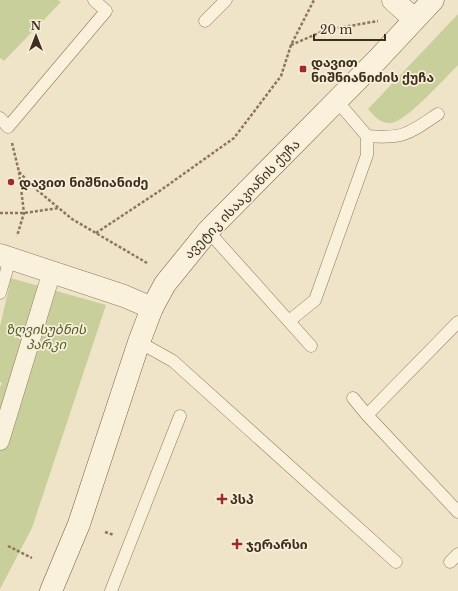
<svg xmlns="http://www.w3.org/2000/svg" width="458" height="591" viewBox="0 0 458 591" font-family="'Libre Baskerville','Noto Sans Georgian',serif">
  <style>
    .green { fill: #c9cf9b }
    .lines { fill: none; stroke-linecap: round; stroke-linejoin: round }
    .service-casing { stroke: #8d765c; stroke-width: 13 }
    .pedestrian-casing { stroke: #8d765c; stroke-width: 19 }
    .minor-casing { stroke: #8d765c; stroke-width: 23 }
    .secondary-casing { stroke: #6f573f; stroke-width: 23 }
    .path { stroke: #8d765c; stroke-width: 2.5; stroke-dasharray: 3 2; stroke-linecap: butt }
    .service { stroke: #faf1dc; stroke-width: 12 }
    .pedestrian { stroke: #faf1dc; stroke-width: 18 }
    .minor { stroke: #faf1dc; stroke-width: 22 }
    .secondary { stroke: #faf1dc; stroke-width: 22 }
    .poi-dot { fill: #9e2a2b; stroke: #f7eed8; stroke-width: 1.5 }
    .labels { text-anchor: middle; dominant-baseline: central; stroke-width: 3.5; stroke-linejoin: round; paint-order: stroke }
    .poi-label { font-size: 13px; font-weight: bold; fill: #3d2e20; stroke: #f7eed8; text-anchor: start }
    .street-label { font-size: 13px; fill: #3d2e20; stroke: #f7eed8 }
    .park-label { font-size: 13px; font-style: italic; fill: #4d5a26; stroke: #f7eed8 }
  </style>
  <rect width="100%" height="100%" fill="#f0e4c8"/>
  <!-- green -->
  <path class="green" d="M0,0H58L61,2L4,61L0,58Z
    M458,14V65C446,77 406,122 391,123C380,124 374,116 368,109Z
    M0,275L106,305L32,528L0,589V387L2,383L0,382V326L10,283Z"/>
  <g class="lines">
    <!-- service casing -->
    <g class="service-casing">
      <path id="service" d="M205,21L226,0
        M0,118L8,127L106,11L94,0
        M367,136C404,139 408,134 438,114
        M208,231L311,346
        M0,293L10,259
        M289,321L315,300L367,155V136L337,101
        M139,342L173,361L396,562
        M353,398L367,415L458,512
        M367,415L458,322
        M450,562L458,554
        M111,591L180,416"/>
    </g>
    <!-- pedestrian casing -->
    <g class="pedestrian-casing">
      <path id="pedestrian" d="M0,441L52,271"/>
    </g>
    <!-- minor casing -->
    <g class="minor-casing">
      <path id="minor" d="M393,0L414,19
        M0,255L124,296L152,308"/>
    </g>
    <!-- secondary casing -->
    <g class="secondary-casing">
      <path id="secondary" d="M51,591L79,524L139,342L152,308L165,284L208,231L377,60L433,0"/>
    </g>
    <!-- path -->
    <path class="path" d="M291,45L326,30L378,21
      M12,143L19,172L24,213L17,236
      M19,172L37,190L72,219L147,263
      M0,213H24L59,208
      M96,233L161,190L234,138L281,76L291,45L314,0
      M105,532L114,535
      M8,546L32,558"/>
    <!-- service -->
    <use href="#service" class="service"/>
    <!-- pedestrian -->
    <use href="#pedestrian" class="pedestrian"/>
    <!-- minor -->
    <use href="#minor" class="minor"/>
    <!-- secondary -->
    <use href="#secondary" class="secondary"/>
  </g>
  <!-- markers -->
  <g class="poi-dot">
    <rect x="299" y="65" width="8" height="8" rx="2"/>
    <circle cx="11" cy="182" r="4"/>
    <path d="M220 493h4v4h4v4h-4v4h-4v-4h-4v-4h4z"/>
    <path d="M235 538h4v4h4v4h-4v4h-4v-4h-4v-4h4z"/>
  </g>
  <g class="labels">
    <!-- poi labels -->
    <g class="poi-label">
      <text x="311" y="62">დავით<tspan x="311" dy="15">ნიშნიანიძის ქუჩა</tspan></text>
      <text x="19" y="182">დავით ნიშნიანიძე</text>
      <text x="230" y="499">პსპ</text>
      <text x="246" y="544">ჯერარსი</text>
    </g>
    <!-- street labels -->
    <g class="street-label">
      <text transform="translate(242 199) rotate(-46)">ავეტიკ ისააკიანის ქუჩა</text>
    </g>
    <!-- park labels -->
    <g class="park-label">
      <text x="46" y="329">ზღვისუბნის<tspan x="46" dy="15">პარკი</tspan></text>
    </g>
  </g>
  <!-- north arrow -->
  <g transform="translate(36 36)" stroke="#f7eed8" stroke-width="3" paint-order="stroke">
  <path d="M0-3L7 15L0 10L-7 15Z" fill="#3d2e20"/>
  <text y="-6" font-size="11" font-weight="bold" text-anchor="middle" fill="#3d2e20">N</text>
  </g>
  <!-- scale -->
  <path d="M314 34v6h71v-6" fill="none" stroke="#3d2e20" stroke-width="2"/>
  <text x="320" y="34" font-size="12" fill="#3d2e20" stroke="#f7eed8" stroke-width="3" paint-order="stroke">20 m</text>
</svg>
